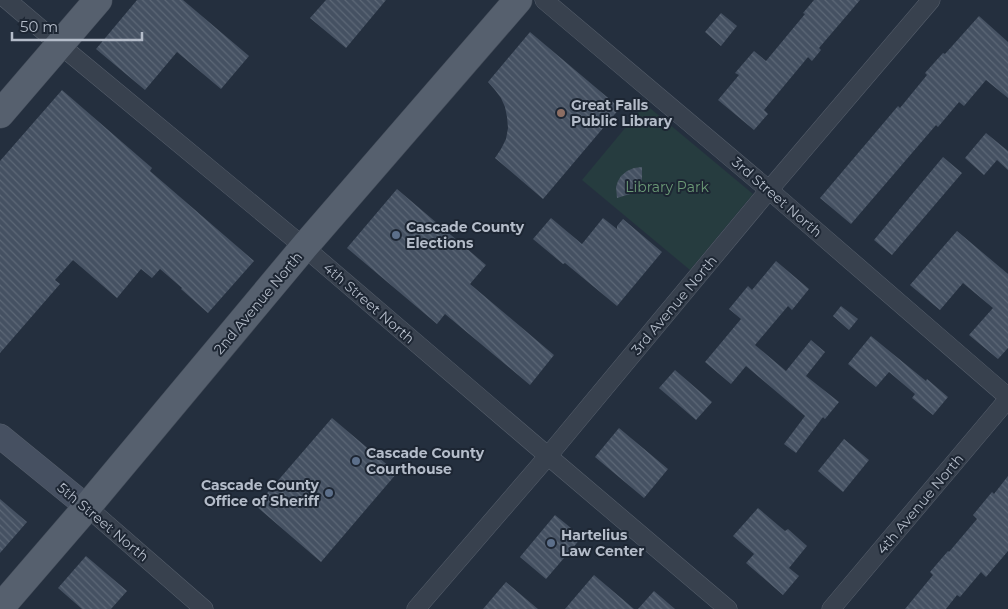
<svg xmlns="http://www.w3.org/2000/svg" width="1008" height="609" viewBox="0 0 1008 609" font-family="Montserrat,sans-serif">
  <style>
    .green { fill: #263c3f }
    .building { fill: url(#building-back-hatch) }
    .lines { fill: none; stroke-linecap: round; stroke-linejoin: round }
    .minor-casing { stroke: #565f6c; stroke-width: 19 }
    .secondary-casing { stroke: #565f6c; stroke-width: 25 }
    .primary-casing { stroke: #414a57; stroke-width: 29 }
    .minor { stroke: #38414e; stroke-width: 18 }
    .secondary { stroke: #465061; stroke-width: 24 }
    .primary { stroke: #56606e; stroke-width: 28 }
    .education-dot { fill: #8d6e63; stroke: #1d2633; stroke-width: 2 }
    .service-dot { fill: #5c6f8a; stroke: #1d2633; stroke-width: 2 }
    .labels { text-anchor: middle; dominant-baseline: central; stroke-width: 4; stroke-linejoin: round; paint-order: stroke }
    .poi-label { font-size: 14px; font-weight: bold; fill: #b4bcc9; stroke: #1d2633; text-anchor: start }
    .park-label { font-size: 14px; fill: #6b9a76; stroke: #1d2633 }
    .street-label { font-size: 14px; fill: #b4bcc9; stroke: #1d2633 }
  </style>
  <defs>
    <pattern id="building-back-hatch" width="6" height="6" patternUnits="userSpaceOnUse" patternTransform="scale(1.25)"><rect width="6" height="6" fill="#455162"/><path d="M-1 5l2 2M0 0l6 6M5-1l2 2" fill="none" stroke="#5d6877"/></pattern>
  </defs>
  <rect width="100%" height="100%" fill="#242f3e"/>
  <!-- green -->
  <path class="green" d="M645,104L753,194L690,270L582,180Z"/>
  <!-- building -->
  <path class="building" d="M137,0H183L249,56L221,89L177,52L145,90L96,49Z
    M326,0H386L346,48L310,18Z
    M814,0H860L819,48L821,50L812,61L808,57L764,110L768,114L754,130L718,100L739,75L735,73L754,51L766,61L805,14L803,13Z
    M721,13L737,26L721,46L705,32Z
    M979,16L1008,42V98L986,80L964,106L959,102L938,127L936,125L851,224L820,198L898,106L900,108L927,75L925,73L943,53L945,54Z
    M530,32L620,108L543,199L495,158L501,149L506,139L508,128L507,117L505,107L501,98L495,90L488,82Z
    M62,90L152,168L150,171L254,261L208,313L181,289L182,288L160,269L152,278L141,269L117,298L73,260L55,280L60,284L0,353V161Z
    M986,133L1008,151V170L997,160L984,175L965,158Z
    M943,157L962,173L892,255L874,240Z
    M642,167V179L640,185L636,190L630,194L617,198L616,187L618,181L621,176L627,171L634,168Z
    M397,189L486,265L470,284L554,355L530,385L445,314L437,324L347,248Z
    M551,218L582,244L603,218L617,229V226L623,219L662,252L617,306L565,263L563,264L533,239Z
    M957,231L1008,274V348L998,359L969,335L993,308L963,283L940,310L910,285Z
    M776,261L809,289L792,310L788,306L755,345L786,371L811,340L825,352L806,376L839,402L825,419L823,417L796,453L784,444L805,416L746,366L731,384L705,362L741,319L729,309L748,286L752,290Z
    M841,306L858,319L849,330L833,316Z
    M871,336L926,381L927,379L948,397L933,415L912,398L915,394L889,372L876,387L848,364Z
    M675,370L712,402L696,420L659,388Z
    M332,418L397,473L321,562L256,506Z
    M619,428L668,469L644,498L595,457Z
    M844,439L869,460L843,492L818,471Z
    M1008,476V551L986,577L981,572L960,597L957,595L946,609H905L933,575L930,572L948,551L949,552L977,519L973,515L992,492L994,494Z
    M0,499L27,522L0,553Z
    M758,508L785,531L788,529L807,546L789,568L799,576L783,595L746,563L754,554L733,536Z
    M555,515L582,537L546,579L520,557Z
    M86,556L127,591L111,609H82L58,588Z
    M594,575L634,609H565Z
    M506,582L538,609H483Z
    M654,591L675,609H638Z"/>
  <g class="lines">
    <!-- minor casing -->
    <g class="minor-casing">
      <path id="minor" d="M7,0L60,45L304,247L548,456L728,609
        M544,0L769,190L1008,397
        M87,507L204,609
        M416,609L548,456L769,190L931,0
        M831,609L1008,399"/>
    </g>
    <!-- secondary casing -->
    <g class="secondary-casing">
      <path id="secondary" d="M0,436L87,507"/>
    </g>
    <!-- primary casing -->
    <g class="primary-casing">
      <path id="primary" d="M0,114L98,0
        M0,608L87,507L304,247L518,0"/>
    </g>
    <!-- minor -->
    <use href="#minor" class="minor"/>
    <!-- secondary -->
    <use href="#secondary" class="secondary"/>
    <!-- primary -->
    <use href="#primary" class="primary"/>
  </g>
  <!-- markers -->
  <circle class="education-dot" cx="561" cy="113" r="5"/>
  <g class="service-dot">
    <circle cx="396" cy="235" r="5"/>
    <circle cx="356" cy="461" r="5"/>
    <circle cx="329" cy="493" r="5"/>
    <circle cx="551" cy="543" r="5"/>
  </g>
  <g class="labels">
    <!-- poi labels -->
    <g class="poi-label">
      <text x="571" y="105">Great Falls<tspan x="571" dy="16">Public Library</tspan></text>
      <text x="406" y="227">Cascade County<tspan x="406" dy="16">Elections</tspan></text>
      <text x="366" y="453">Cascade County<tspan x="366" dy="16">Courthouse</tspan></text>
      <text x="319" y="485" text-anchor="end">Cascade County<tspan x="319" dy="16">Office of Sheriff</tspan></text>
      <text x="561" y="535">Hartelius<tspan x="561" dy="16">Law Center</tspan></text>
    </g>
    <!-- park labels -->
    <g class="park-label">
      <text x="667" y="187">Library Park</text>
    </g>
    <!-- street labels -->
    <g class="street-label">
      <text transform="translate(777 197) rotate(41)">3rd Street North</text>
      <text transform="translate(258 303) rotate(-50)">2nd Avenue North</text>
      <text transform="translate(369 303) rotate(41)">4th Street North</text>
      <text transform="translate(674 305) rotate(-50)">3rd Avenue North</text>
      <text transform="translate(920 504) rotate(-50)">4th Avenue North</text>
      <text transform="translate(103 522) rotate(40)">5th Street North</text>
    </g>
  </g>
  <!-- scale -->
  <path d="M12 32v8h130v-8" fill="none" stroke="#b4bcc9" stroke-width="2.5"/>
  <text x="20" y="32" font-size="15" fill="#b4bcc9" stroke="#1d2633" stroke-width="4" paint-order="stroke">50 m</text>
</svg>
